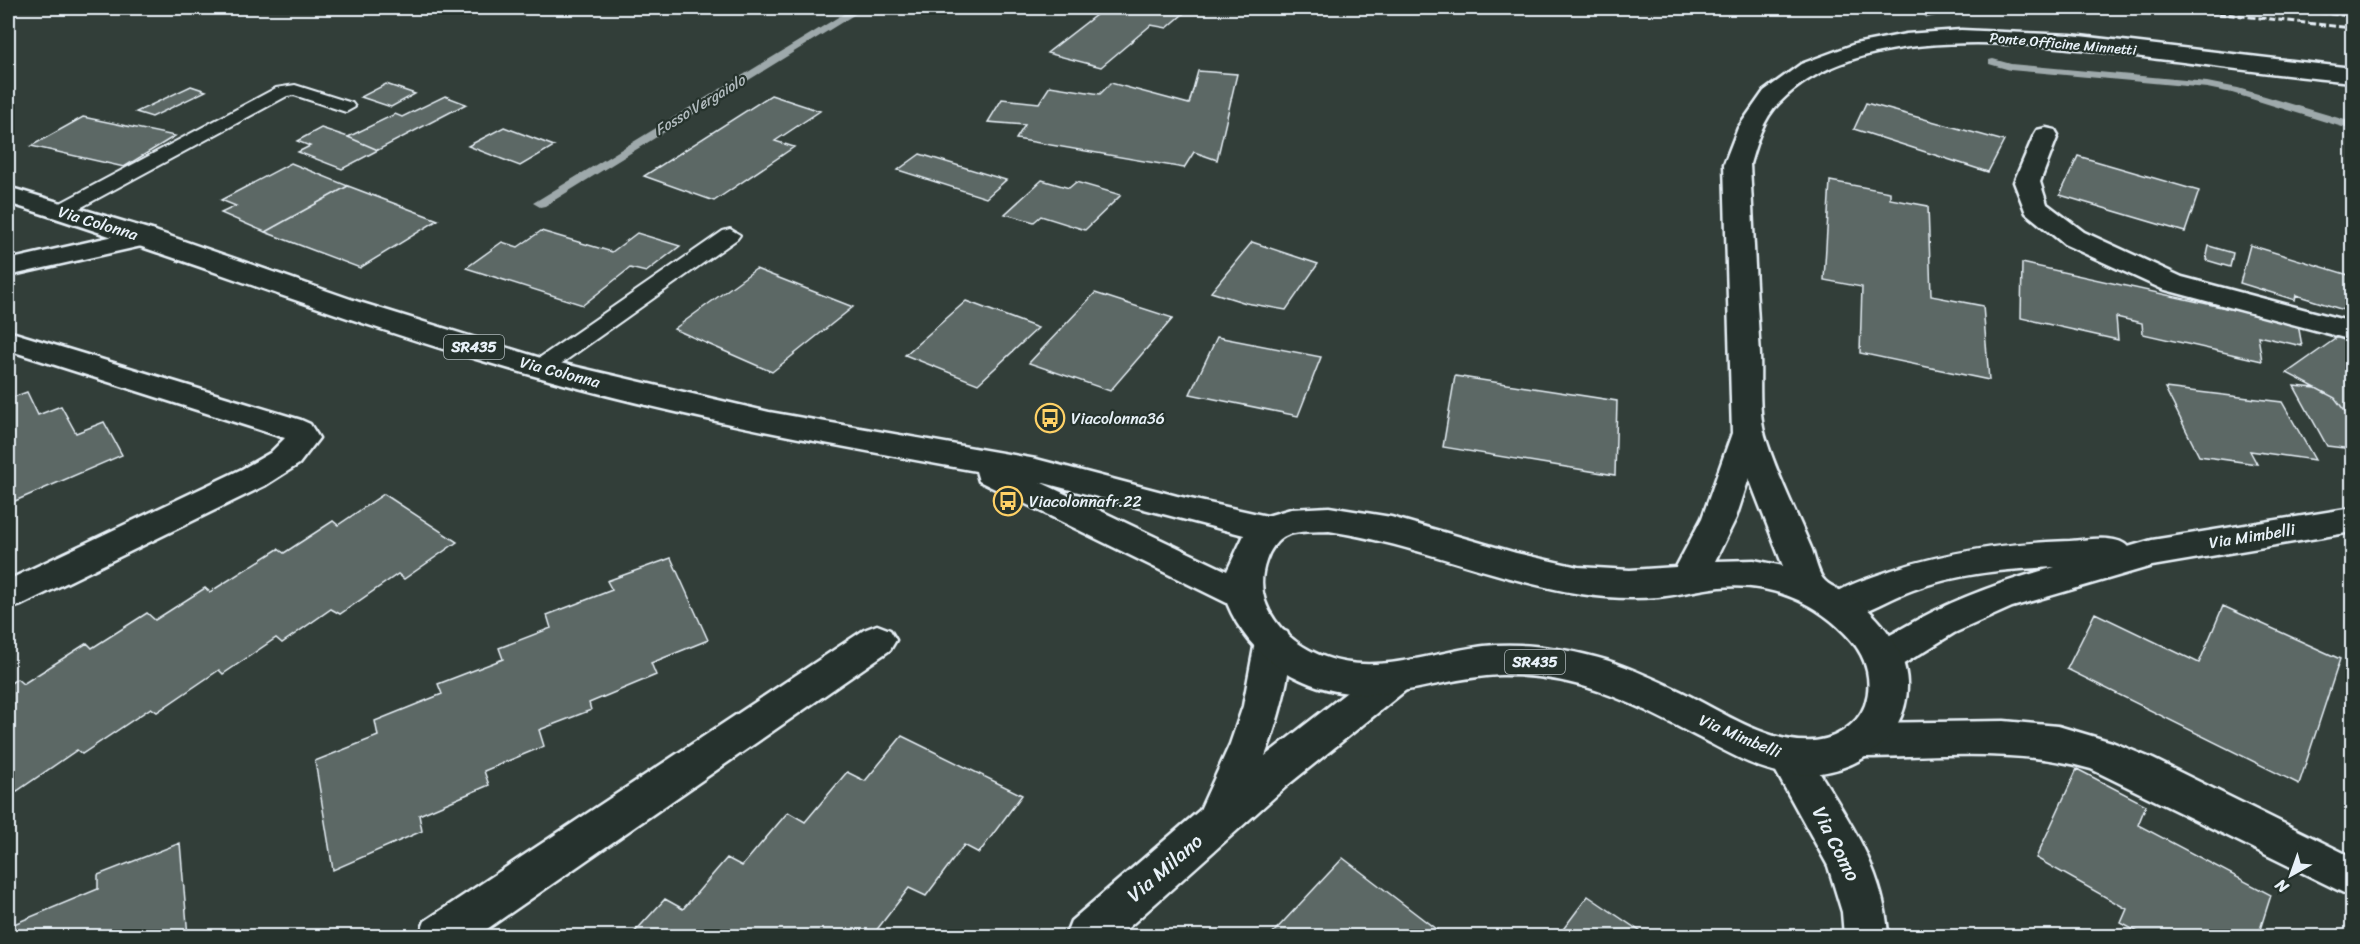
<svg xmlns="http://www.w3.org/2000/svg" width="2360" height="944" viewBox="0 0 2360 944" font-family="Sriracha,sans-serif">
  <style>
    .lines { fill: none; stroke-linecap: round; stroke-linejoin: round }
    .stream { fill: #9ea9ab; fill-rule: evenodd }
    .building { fill: #5c6865; stroke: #e8f1f8; stroke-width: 1.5 }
    .service-casing { stroke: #e8f1f8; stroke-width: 4 }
    .minor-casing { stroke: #e8f1f8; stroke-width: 5 }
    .secondary-casing { stroke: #e8f1f8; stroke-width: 5 }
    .primary-casing { stroke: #e8f1f8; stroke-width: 5 }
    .service { fill: #26332d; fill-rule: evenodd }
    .minor { fill: #26332d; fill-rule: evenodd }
    .secondary { fill: #26332d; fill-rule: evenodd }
    .primary { fill: #26332d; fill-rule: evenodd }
    .rail { stroke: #e8f1f8; stroke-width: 3; stroke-dasharray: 7 3; stroke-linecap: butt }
    .labels { text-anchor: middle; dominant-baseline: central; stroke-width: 4.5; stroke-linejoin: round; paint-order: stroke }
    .far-street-label { font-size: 14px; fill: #e8f1f8; stroke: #26332d }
    .far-water-label { font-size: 15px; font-style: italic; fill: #b1bbbe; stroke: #26332d }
    .shield { fill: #26332d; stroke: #aeb8bb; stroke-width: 1.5 }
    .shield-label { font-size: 15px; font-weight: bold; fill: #e8f1f8 }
    .street-label { font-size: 16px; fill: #e8f1f8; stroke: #26332d }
    .poi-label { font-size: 16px; fill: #e8f1f8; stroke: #26332d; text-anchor: start }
    .near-street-label { font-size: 20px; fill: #e8f1f8; stroke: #26332d }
  </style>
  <rect width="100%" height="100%" fill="#323e39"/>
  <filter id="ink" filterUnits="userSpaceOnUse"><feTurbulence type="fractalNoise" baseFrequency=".0167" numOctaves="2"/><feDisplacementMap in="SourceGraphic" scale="12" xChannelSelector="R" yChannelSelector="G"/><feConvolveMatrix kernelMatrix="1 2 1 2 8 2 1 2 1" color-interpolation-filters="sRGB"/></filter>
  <g filter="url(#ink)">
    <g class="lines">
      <!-- stream -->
      <path class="stream" d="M853,8H865L545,206L540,207L533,203Z
        M1914,8H1925L1936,16L1927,18Z
        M1993,59L2011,64L2207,82L2238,88L2352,122V130L2232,93L2207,88L2010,70L1989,64V60Z"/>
    </g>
    <!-- building -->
    <path class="building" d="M1105,8H1190L1167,28L1151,25L1101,67L1047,53Z
      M1198,71L1237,74L1217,160L1194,152L1184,168L1016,139L1025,125L988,122L1002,99L1039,103L1050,86L1100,94L1111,83L1189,104Z
      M386,84L415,94L391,107L361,97Z
      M191,86L206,91L152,117L136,112Z
      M771,95L820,111L775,141L794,147L714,201L644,176Z
      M445,96L466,104L378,150L348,137L395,114L402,117Z
      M1866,103L2004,141L1988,172L1854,129Z
      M83,117L175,136L124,167L31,146Z
      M504,127L554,146L520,166L468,146Z
      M321,128L348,137L378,150L342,169L298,152L310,146L297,141Z
      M920,154L1006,180L986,198L898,170Z
      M2078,156L2199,191L2185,232L2060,195Z
      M291,163L348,186L265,232L221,213L236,206L221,200Z
      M1042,180L1069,188L1076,182L1121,195L1085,230L1041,216L1034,222L1005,214Z
      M1830,181L1890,192V199L1928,206L1931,296L1983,306L1989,380L1860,353L1862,287L1824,280Z
      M348,186L438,220L360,268L265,232Z
      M541,231L612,252L637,233L680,246L646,272L630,268L583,305L466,268L502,242L518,247Z
      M1252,242L1318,264L1286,310L1246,303L1211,292Z
      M2250,245L2352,276L2350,312L2296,295L2295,300L2240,283Z
      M2209,246L2233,253L2230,267L2206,260Z
      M2022,263L2298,324L2302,346L2258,336L2262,361L2143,334L2142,323L2116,317L2118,340L2021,318Z
      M756,269L853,307L772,372L674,329Z
      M1095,293L1173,318L1110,391L1029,363Z
      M966,301L1038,328L978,384L905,355Z
      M1217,337L1321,357L1298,416L1190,394Z
      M2338,337L2352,344V414H2347L2335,398L2287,373Z
      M1455,376L1617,401L1615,475L1443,447Z
      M2294,386L2316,388L2335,398L2347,414H2352V449L2327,446Z
      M2165,388L2282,402L2315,460L2250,451L2257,464L2199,456Z
      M27,392L38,415L61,406L76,433L104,422L122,455L8,504V399Z
      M384,494L457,542L404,579L398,574L340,614L331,609L282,643L276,638L223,674L219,670L157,712L151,708L82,754L77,750L17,791L13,788L8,791V685L17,679L23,684L87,643L92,648L147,613L155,620L205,588L210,592L278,549L284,553L333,521L338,525Z
      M671,558L708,640L651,663L656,675L589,703L591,710L539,730L544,746L484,771L489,785L419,815L422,831L333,870L315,761L378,736L375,721L442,694L438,684L503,659L499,648L551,628L547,615L612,590L607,581Z
      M2223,606L2340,659L2299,784L2067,669L2095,613L2199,663Z
      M902,736L1022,795L979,853L964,845L926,896L909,888L872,936H631L665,899L683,909L727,858L742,866L788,812L805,822L847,772L865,781Z
      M2077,769L2146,805L2138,825L2271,895L2258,936H2145L2121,923L2127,909L2036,858Z
      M180,843L188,936H9V926L98,889V875Z
      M1343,858L1445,936H1270Z
      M1588,896L1647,936H1558Z"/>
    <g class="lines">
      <!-- service casing -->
      <g class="service-casing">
        <path id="service" d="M295,85L352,103L355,107L346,112L294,95L287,96L67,215H53L50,211L53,207L276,88Z
          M730,229L740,235L737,239L548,373H532L529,368L532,363L723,231Z"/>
      </g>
      <!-- minor casing -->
      <g class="minor-casing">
        <path id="minor" d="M2046,128L2055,130L2058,135L2040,182L2047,204L2084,232L2182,277L2352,322V340L2162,289L2064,244L2026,213L2014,182L2034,135L2037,130Z
          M145,229L155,231L159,237L155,243L8,276V260Z
          M8,331L301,420L310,424L319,438L299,464L266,485L21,605L8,609V580L242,469L270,453L285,438L8,350Z
          M877,625L890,630L896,640L890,650L477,936H419L425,921L864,630Z
          M1274,627L1287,632C1299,654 1275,731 1265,756L1378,668L1392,664L1406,668L1411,679L1406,690L1289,784L1119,936H1065L1071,921L1200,810L1230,744L1243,706L1255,642L1261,632Z
          M2004,721L2058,726L2112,742L2153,759L2352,857V897L2091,769C2018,748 1941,756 1866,757L1852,752L1846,740L1852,728L1866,723Z
          M1788,740L1802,745C1838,804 1885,865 1888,936H1844L1842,912L1828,866L1768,757L1774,745Z"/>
      </g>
      <!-- secondary casing -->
      <g class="secondary-casing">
        <path id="secondary" d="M2352,508V532L2152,566L2012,607L1954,633L1897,668L1884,672L1871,668L1865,657C1873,643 1887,637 1901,629C1950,600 2000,582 2055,567C2008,569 1958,573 1913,590C1889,599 1866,613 1841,621L1828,617L1823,607C1832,590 1855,583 1872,577C1937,553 2002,543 2070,541C2086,540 2117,534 2128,547L2152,540Z"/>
      </g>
      <!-- primary casing -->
      <g class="primary-casing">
        <path id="primary" d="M1961,30L2071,35L2352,68V82C2288,76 2223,67 2159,59C2051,45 1862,16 1779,103C1763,119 1756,143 1750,164C1753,228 1756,291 1760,355C1761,380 1758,412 1765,436C1777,475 1796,512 1812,550C1815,558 1818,575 1825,581C1832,588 1846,592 1854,598C1880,617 1906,650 1907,683C1909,746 1844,780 1788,774C1757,770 1727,752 1700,738C1632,703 1579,674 1501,675C1462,676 1425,689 1387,693C1319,701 1253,667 1227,603L979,481L976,471C827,444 677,417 531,375C354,326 183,257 8,203V187L155,231L359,302L547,360L769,412L1036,459L1177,496L1267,516L1291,509L1329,507L1391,517L1516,553L1578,567L1630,570L1676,567L1702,518L1732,433L1724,164L1738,128L1764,91L1801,64L1855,44L1906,34ZM1749,478L1783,566L1754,560L1715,561L1736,518ZM1040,482L1244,535L1227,571ZM1329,531C1415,544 1495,580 1581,594C1606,598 1632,599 1658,597C1679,595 1699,589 1720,587C1770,582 1818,602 1851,640C1867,658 1873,682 1865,705C1861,716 1852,725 1843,731C1794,763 1724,712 1680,691C1657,680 1633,669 1609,661C1569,649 1526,642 1484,646C1433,652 1376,676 1325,657C1286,643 1250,605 1266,561C1269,551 1277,539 1287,535C1299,530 1316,532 1329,531Z"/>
      </g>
      <!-- service -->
      <use href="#service" class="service"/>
      <!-- minor -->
      <use href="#minor" class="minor"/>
      <!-- secondary -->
      <use href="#secondary" class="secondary"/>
      <!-- primary -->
      <use href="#primary" class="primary"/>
      <!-- rail -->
      <path class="rail" d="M2169,8L2352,28
        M2270,8L2352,16"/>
    </g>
  </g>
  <!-- icons -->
  <defs>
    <g id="bus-ring" transform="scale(1.5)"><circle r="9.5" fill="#26332d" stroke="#ffd166" stroke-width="1.5"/><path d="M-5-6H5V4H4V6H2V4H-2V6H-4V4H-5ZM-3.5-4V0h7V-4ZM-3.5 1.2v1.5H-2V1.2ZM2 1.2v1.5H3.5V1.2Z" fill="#ffd166"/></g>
  </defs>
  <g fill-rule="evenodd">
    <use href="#bus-ring" x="1050" y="418"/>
    <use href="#bus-ring" x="1008" y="501"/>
  </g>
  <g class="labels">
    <!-- far-street labels -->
    <g class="far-street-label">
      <text transform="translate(2063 44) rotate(5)">Ponte Officine Minnetti</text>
    </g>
    <!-- far-water labels -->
    <g class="far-water-label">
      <text transform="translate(700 105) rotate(-31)">Fosso Vergaiolo</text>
    </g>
    <!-- shield labels -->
    <g class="shield">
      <rect x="444" y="335" width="60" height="24" rx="4.5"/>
      <rect x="1505" y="650" width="60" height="24" rx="4.5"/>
    </g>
    <g class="shield-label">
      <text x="474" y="347">SR435</text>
      <text x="1535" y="662">SR435</text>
    </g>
    <!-- street labels -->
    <g class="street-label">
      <text transform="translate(98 223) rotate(17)">Via Colonna</text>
      <text transform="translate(560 372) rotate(15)">Via Colonna</text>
      <text transform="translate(2252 536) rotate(-9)">Via Mimbelli</text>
      <text transform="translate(1740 736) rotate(23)">Via Mimbelli</text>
    </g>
    <!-- poi labels -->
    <g class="poi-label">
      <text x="1071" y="418">Viacolonna36</text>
      <text x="1029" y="501">Viacolonnafr.22</text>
    </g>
    <!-- near-street labels -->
    <g class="near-street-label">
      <text transform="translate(1836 844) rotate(63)">Via Como</text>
      <text transform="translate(1165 868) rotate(-41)">Via Milano</text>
    </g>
  </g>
  <!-- margin -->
  <rect width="2360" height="944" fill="none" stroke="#26332d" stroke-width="30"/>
  <rect x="15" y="15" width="2330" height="914" fill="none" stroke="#e8f1f8" stroke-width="2" filter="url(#ink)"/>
  <!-- north arrow -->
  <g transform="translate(2291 875) rotate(220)" stroke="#26332d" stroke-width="4.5" paint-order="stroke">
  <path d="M0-4.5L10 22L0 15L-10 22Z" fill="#e8f1f8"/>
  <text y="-9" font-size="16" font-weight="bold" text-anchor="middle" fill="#e8f1f8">N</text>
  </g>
</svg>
